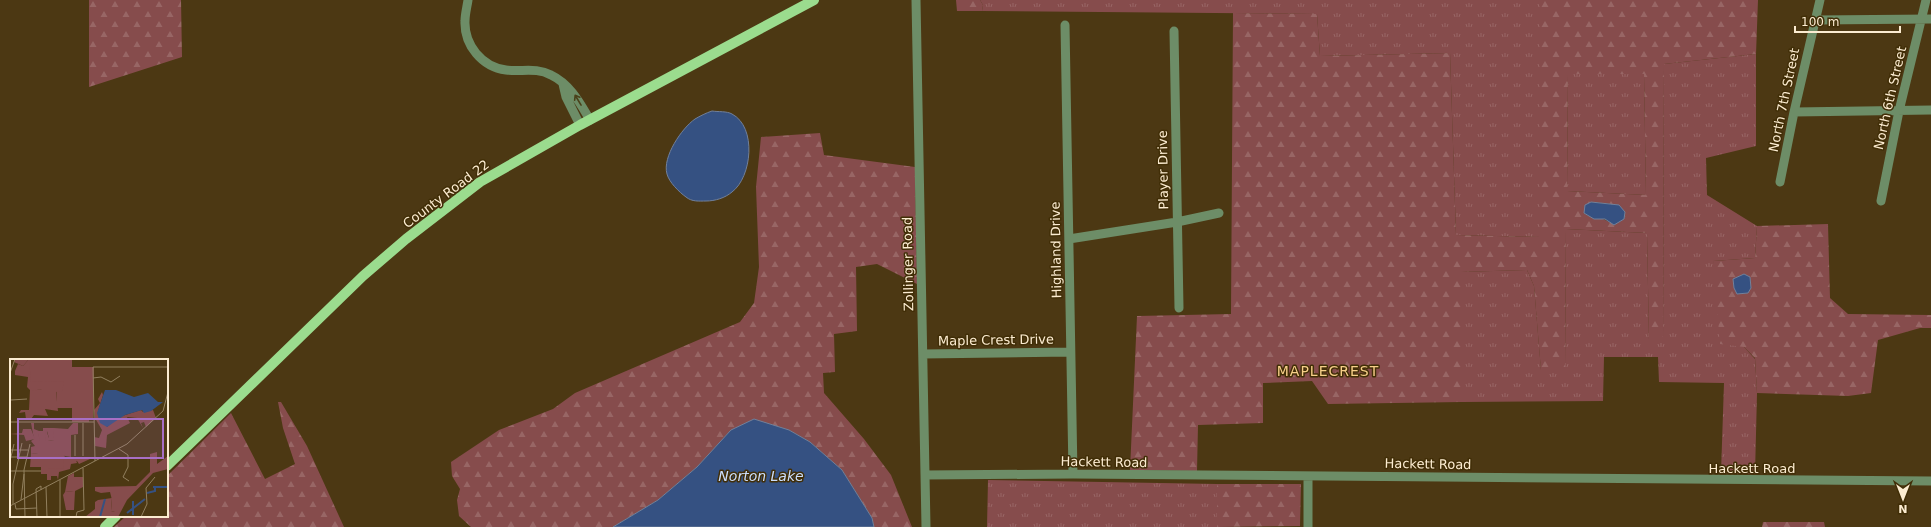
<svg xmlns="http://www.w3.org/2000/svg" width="1931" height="527" viewBox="0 0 1931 527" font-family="'DejaVu Sans',sans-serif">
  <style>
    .grass { fill: url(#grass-tufts) }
    .forest { fill: url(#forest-firs); fill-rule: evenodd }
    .water { fill: #355182; stroke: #71809a }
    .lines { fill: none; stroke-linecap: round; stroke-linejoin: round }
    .minor { stroke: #6d8d67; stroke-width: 9 }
    .major { stroke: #9bdc8e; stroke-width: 10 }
    .oneway { stroke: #4a411a }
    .labels { text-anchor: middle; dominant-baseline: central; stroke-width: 3; stroke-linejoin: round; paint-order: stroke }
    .street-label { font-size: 13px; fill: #fcecd1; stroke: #412e07 }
    .neighbourhood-label { font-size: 14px; letter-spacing: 1px; fill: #f7cf89; stroke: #412e07 }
    .water-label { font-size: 14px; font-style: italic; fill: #cbdefd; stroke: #412e07 }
    .inset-river { fill: none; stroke: #355182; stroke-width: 2 }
    .inset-road { fill: none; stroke: #92805f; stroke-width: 1 }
    .view { fill: #a86fc5; fill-opacity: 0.15; stroke: #a86fc5; stroke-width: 2 }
    .inset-edge { fill: none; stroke: #fcecd1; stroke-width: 2 }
  </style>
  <defs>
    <pattern id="grass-tufts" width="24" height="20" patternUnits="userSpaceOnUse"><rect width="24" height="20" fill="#864c4c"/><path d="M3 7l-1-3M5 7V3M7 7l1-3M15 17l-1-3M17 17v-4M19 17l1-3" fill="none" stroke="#986665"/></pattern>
    <pattern id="forest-firs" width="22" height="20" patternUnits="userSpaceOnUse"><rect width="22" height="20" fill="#864c4c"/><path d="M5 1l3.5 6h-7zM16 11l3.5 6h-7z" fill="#986665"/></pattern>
  </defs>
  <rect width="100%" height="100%" fill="#4c3813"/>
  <!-- grass -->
  <path class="grass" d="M980,0H1540V237L1456,235L1450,53L1320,56L1317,14L982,11L983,5Z
    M1756,54V146L1706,158L1707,195L1757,226L1755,258L1713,261L1744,347L1755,359L1757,393L1755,474L1721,473L1724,383L1659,382L1658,357H1604L1603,401L1461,402L1460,272L1527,270L1534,286L1541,370L1565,368L1566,229L1647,233L1649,340H1663L1664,64Z
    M1568,74H1644L1646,195L1567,191Z
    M988,480L1217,484V527H987Z"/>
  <!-- forest -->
  <path class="forest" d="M89,0H181L182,57L89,87Z
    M956,0H980L983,5L982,11H957Z
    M1540,0H1758L1756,54L1664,64L1663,340L1649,341L1647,233L1566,229L1565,369L1541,371L1534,286L1527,270L1461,272V402L1328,404L1312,381L1263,383V423L1198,425L1197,471L1130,470L1137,316L1231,314L1233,13L1317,14L1320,56L1450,53L1456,235L1540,237ZM1568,74H1644L1646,195L1567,191ZM1591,202L1611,204L1609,222C1602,217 1592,219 1584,213Z
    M820,133L824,155L915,167L917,284L877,264L856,267L857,331L834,334L835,372L823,373L824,393L864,439L891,475L912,527H874L872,518L842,470L810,442L789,430H731L697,467L658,500L613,527H471L459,516L457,500L460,489L452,476L451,462L499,430L553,409L575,393L740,322L754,303L759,267L756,187L761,137Z
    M1828,224L1830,298L1848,314L1931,315V328H1920L1878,340L1871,393L1848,396L1757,393L1755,358L1744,347L1720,344L1713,261L1755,258L1757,226Z
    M278,402H281L307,446L344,527H114L126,516H167V476L231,413L265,479L295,464L283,428Z
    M1217,484H1301L1300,526L1217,527Z
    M1763,522H1824L1825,527H1762Z"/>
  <!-- water -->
  <path class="water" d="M712,111C718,112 727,111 732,114C757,127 752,177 732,192C725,198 715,201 706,201C699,201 692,202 686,197C679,192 669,182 667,174C662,157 682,128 695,119C700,116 706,113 712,111Z
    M1591,202L1619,205L1625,212L1624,219L1614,225L1605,219H1594L1584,213L1585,205Z
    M1744,274L1750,277L1751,288L1748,293L1737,294L1734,288L1733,279Z
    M754,419L789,430L810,442L842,470L872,518L874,527H613L658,500L697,467L731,430Z"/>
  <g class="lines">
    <!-- minor -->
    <path class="minor" d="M468,0C467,7 465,14 465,21C464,45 482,67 506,70C522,72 536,67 551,75C570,84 580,103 590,120
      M916,0L926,527
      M1816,20L1931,19
      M1065,25L1073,474
      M1174,31L1179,308
      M563,84L566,97L580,125
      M1794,112L1931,110
      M1780,182L1794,112L1820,0
      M1881,201L1899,111L1926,0
      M1069,239L1177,222L1219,213
      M923,354L1070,352
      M925,475L1073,474L1931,481
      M1308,527V476"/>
    <!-- major -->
    <path class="major" d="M167,466L363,276L406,239L480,182L580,125L814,0
      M105,527L116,516"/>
  </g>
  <!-- one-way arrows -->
  <defs><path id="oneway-shaft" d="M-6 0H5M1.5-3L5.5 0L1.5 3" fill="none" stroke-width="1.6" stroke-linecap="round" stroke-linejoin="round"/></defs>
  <use class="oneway" href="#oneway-shaft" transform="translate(578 100) rotate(-121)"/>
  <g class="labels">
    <!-- street labels -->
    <g class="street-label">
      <text transform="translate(1890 98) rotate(-77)">North 6th Street</text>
      <text transform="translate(1784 100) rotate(-78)">North 7th Street</text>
      <text transform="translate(1163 170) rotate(-91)">Player Drive</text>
      <text transform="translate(446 194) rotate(-37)">County Road 22</text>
      <text transform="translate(1056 250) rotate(-91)">Highland Drive</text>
      <text transform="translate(908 264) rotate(-91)">Zollinger Road</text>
      <text transform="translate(996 340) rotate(-1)">Maple Crest Drive</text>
      <text transform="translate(1104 462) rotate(1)">Hackett Road</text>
      <text transform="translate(1428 464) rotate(1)">Hackett Road</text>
      <text x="1752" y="468">Hackett Road</text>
    </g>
    <!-- neighbourhood labels -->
    <g class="neighbourhood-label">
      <text x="1328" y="371">MAPLECREST</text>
    </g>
    <!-- water labels -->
    <g class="water-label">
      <text x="761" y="476">Norton Lake</text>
    </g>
  </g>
  <!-- overview -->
  <g transform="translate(10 359)">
    <rect width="158" height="158" fill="#4c3813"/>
    <path d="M6,0H62V8H84L83,59H79V63H62V49H47L46,23H19V0L13,7L4,3ZM32,30V40H22V31ZM21,64H24V70L29,72H33V69H44V79H39L37,72L36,82H29V74L28,94L21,95V88L25,87L21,82L24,80ZM38,81L44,82L55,98L80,100L69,105L67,102L55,101L54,110H38ZM64,114V132L55,133L58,117ZM102,139L101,152L105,153V158H75L85,150V143L88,141Z" fill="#864c4c"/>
    <path d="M19,0L21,23L54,22L52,32L46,33L48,52L35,50L38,57L24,56L21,60H16L15,53L9,54L11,51H19L20,31L17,28L18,18L5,16V12L8,5L13,7ZM32,30V40H22V32ZM92,33L93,36L88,52L97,68L109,58L131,51L133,53L143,51L146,59L136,68L134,63L131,64L133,69L127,59L117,58L120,64L97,76L96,89L85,87L84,78L89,79L92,71L85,59L84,51L90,44L88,40ZM63,64H68V75L61,76V98L44,95V82L38,81V109L53,110L54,101H66L67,104L61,105L60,110L49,113L48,121L47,117H41V121H37V115H31V108H20L21,95L28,94V74L30,82H35L36,71L39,79H43L44,69L58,70ZM13,70H21L25,80L16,82L14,76L0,75L12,74ZM147,93V105L158,97V110L143,114L117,141L108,158H105V153L101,152L102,141L100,133L91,134L85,132V128L126,127L140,113V95ZM64,118H73V128L65,132L64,151H56L53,136L55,133L64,132Z" fill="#864c4c" fill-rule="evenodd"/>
    <path d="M95,31H106L124,38L138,34L148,43H153L141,52L134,54L132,51L115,56L97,68L90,64L87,54Z" fill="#355182"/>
    <path class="inset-river" d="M143,128H158M137,134L145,132V128M123,142V156M117,154L135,140M90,158L95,140"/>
    <path class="inset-road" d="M83,19L91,18L101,23L110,17M1,41L17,40M1,63H84M73,64V97M0,68V14L5,0M65,76V97M109,90L118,96V108L113,118L119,122M0,91H18M0,98H17M0,102L4,85M85,102L83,8H158M0,112H31M50,121V158M36,128L37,158M11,141L14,115M3,145V125L12,84M5,145L6,150L27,149M0,147L117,85L153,52L158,33M15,158L14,111L20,85M27,158L26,130L31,127V131M66,158L67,153L74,151L73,109M131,158L137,145L136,129L145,118"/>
    <path class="view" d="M8,60H153V99H8Z"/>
    <rect width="158" height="158" class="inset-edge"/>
  </g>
  <!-- north arrow -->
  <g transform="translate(1903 499) rotate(180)" stroke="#412e07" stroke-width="3" paint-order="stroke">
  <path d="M0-3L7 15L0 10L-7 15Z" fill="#fcecd1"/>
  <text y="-6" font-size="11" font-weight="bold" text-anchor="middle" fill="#fcecd1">N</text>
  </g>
  <!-- scale -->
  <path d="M1795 26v6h105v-6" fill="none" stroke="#fcecd1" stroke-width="2"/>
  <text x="1801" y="26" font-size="12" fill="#fcecd1" stroke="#412e07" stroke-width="3" paint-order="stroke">100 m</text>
</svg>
